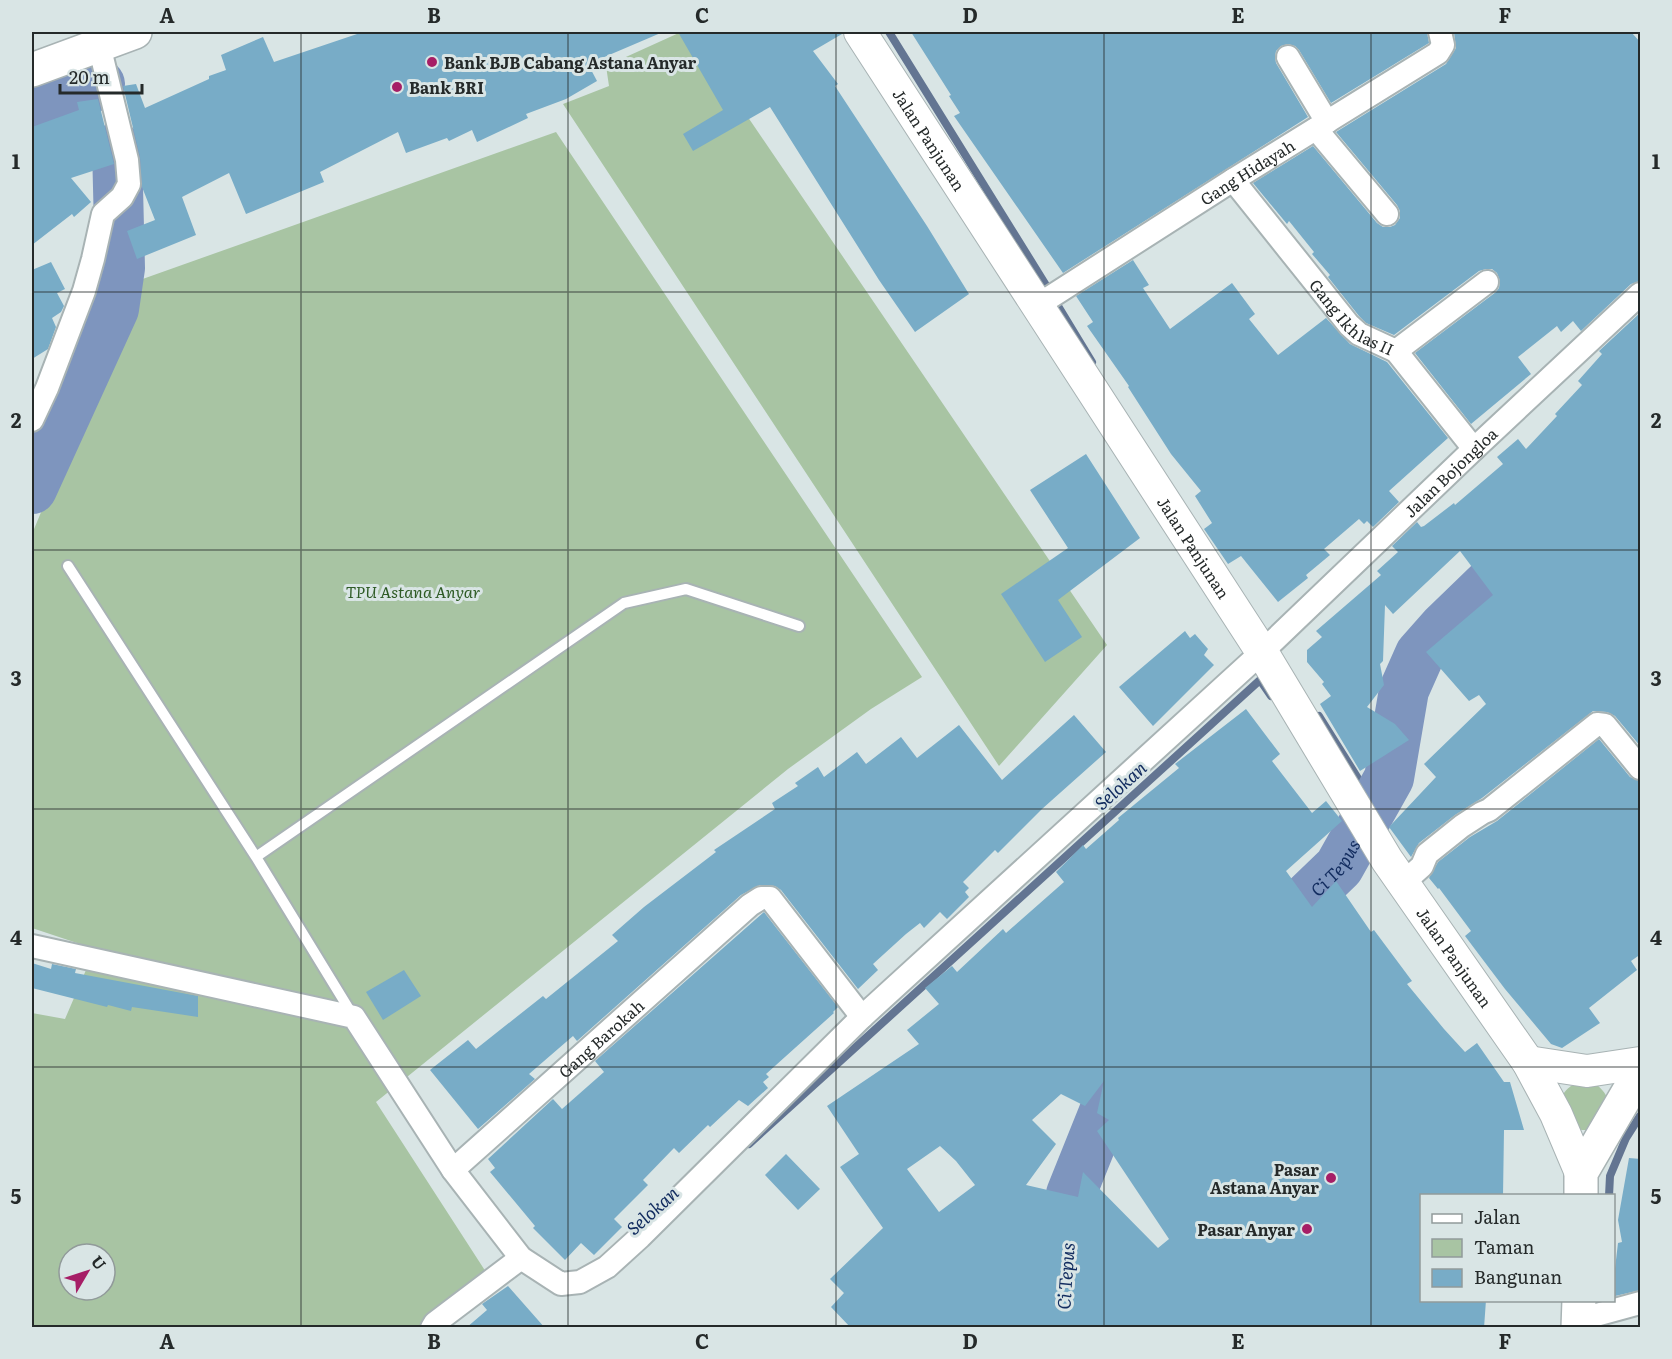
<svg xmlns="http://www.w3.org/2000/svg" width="1672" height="1359" viewBox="0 0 1672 1359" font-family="Literata,serif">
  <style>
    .green { fill: #a8c4a3; fill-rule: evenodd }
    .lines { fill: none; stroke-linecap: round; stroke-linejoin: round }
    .stream { stroke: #637592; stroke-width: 8 }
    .river { stroke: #7e95be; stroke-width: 50 }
    .building { fill: #78acc7; fill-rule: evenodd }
    .service-casing { stroke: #a8b3b4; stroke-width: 14 }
    .minor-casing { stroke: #a8b3b4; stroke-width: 26 }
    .secondary-casing { stroke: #a8b3b4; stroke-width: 34 }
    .primary-casing { stroke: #a8b3b4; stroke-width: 36 }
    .service { stroke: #fff; stroke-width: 10 }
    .minor { stroke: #fff; stroke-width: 22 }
    .secondary { stroke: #fff; stroke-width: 32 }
    .primary { stroke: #fff; stroke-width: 33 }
    .grid { fill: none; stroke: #252a2a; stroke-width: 1.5; stroke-opacity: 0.55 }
    .poi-dot { fill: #a61e66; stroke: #d9e5e5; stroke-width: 2 }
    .labels { text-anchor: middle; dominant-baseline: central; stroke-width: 6; stroke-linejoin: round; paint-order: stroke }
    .poi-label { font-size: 16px; font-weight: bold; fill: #252a2a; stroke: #d9e5e5; text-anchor: start }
    .street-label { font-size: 16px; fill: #252a2a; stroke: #d9e5e5 }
    .park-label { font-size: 16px; font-style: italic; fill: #2e5b25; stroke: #d9e5e5 }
    .water-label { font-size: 18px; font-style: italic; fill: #122c5f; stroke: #d9e5e5 }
    .neatline { fill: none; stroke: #252a2a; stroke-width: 2 }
    .grid-label { font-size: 20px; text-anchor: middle; font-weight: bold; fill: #252a2a }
  </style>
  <rect width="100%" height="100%" fill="#d9e5e5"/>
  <!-- green -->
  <path class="green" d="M681,32H690L1107,645L999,766L563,104L609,86L606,66Z
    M556,132L922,677L871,709L788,769L376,1102L495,1286L444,1327H32V1013L65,1019L95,949L32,928V534L137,281ZM69,1254H105V1290H69Z
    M1592,1082C1601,1087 1605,1092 1609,1102L1591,1130H1582L1573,1128L1562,1096C1570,1083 1577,1083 1592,1082Z"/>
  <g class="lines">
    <!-- stream -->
    <path class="stream" d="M889,32L1049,290
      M1055,301L1092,362
      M1319,716L1374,804
      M749,1144L1260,680L1271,696
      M1609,1196L1610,1176L1626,1138L1640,1116"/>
    <!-- river -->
    <g class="river">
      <path d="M32,115L100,84"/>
      <path d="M32,489L114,309L120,268L117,147"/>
      <path id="s1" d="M1257,946L1339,867L1389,778L1404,690L1420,654L1443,628L1535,539"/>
      <path d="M1064,1263L1071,1194L1128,1052"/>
    </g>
  </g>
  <!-- building -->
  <path class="building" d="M363,32H663L588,64L597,81L566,99L526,114L528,118L477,142L472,130L449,141L447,138L406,153L398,132L320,172L324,182L246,214L229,173L182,197L196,235L137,259L127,231L155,220L142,187L140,157L123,86L136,84L145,108L209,79V76L226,70L221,55L263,37L274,62Z
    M678,32H842V34L813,51L838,84L835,86L927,226L969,294L915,332L879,280L770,107L693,151L683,134L723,110Z
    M911,32H1427L1429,43L1331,103L1299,50L1295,46L1288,44L1281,46L1276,51L1275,57L1276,63L1308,117L1063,273L954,116L960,113L949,96L951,95Z
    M1454,32H1631L1641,43V281L1631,284L1581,331L1573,321L1561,332L1557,326L1518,357L1531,374L1471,424L1415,353L1496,292L1499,288L1500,281L1497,273L1492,269H1486L1479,271L1394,335L1366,323L1359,316L1328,277L1330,275L1312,254L1314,252L1289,221L1287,224L1253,183L1313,146L1377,223L1383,227H1390L1395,225L1400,218V211L1397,205L1336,132L1446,64L1456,48Z
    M98,99L114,164L71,178L91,202L74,217L72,214L32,245V127L79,110L77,102Z
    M1133,260L1149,285L1143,288L1170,329L1232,283L1255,314L1249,319L1278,355L1326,318L1350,344L1387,362L1448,438L1389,491L1399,502L1373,527L1367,521L1364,524L1359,519L1324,549L1330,555L1306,575L1308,578L1278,602L1241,556L1228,564L1204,529L1212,523L1195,496L1201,491L1171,454L1128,387L1129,386L1087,326L1093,322L1076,296Z
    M51,262L65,289L57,293L64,306L61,312L52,318L56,327L48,349L32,359V270Z
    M1641,312V747L1615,716L1607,712L1593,711L1482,798L1455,815L1419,843L1411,857L1389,827L1436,777L1424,764L1486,704L1479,695L1469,701L1426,652L1493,595L1460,551L1393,614L1385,605L1383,661L1380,664L1384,685L1367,707L1395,724L1409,740L1360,771L1320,704L1331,696L1322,684L1324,682L1307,662V650L1322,637L1316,631L1381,575L1377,571L1398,552L1392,546L1417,522L1421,527L1424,526L1454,503L1455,505L1503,464L1497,457L1518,439L1526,449L1557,416L1555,414L1582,385L1578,381L1602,354L1599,351Z
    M1086,454L1140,538L1058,600L1082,637L1045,662L1001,594L1068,548L1030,490Z
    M1185,631L1190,638L1195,634L1208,649L1204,655L1214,665L1153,726L1119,687Z
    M1246,709L1280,754L1272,761L1312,813L1326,801L1342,821L1286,871L1312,907L1336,881L1371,932L1374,930L1412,981L1407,984L1444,1029L1465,1052L1477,1043L1504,1082H1510L1524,1130H1504L1503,1196H1422V1300H1486L1484,1328H851L831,1307L844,1293L830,1279L883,1228L840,1167L859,1154L827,1106L919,1044L907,1030L939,1004L925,988L952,966L957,972L1003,929L1006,933L1064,882L1056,872L1083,845L1086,849L1119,820L1118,818L1179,768L1175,764ZM1104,1081L1097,1113L1109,1120L1097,1131L1169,1239L1158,1248L1083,1172L1078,1197L1026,1185L1056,1144L1032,1120L1061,1094L1085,1106ZM940,1146L956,1161L975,1185L939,1212L907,1169Z
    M1074,715L1106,752L1042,809L998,853L995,850L963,882L969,888L965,892L969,897L947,919L940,912L924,928L920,923L906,934L873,964L878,970L858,989L781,890L775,886L760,885L741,895L577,1041L573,1036L529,1074L535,1079L478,1129L430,1070L468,1040L476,1049L543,996L546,999L618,941L612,935L644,907L716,852L714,850L775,809L772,803L798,786L795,783L818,767L824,777L857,752L866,764L901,737L917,758L959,725L1002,780Z
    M1599,739L1630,777L1641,781V954L1631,961L1637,970L1589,1008L1600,1023L1562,1048L1551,1044L1505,989L1465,936L1471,931L1439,888L1438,889L1429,878L1438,862L1470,837L1497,821Z
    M764,912L838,1007L833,1012L834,1013L766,1074L769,1077L763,1082L768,1088L748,1106L739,1100L710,1127L708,1125L679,1153L674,1148L643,1180L648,1185L614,1219L622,1227L594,1255L581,1243L565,1260L533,1228L535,1226L490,1172L495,1168L488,1159L553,1099L562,1109L604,1072L595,1061Z
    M32,963L51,969L52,964L76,969L75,973L198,996V1017L132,1007L131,1011L108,1005L107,1007L32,988Z
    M404,970L421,996L383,1020L366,992Z
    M786,1154L820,1189L798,1210L765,1175Z
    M1629,1158L1641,1159V1290L1615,1296L1614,1277L1618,1243L1622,1242L1618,1220Z
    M508,1286L545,1328H466L487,1310L482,1304Z"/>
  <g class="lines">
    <!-- service casing -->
    <g class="service-casing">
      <path id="service" d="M68,566L256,857L352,1014
        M256,857L624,603L686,589L799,626"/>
    </g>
    <!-- minor casing -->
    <g class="minor-casing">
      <g id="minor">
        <path d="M1288,57L1327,122"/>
        <path d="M1316,129L1387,214"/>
        <path id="s2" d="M1233,180L1349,325L1359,334L1396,351L1474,449"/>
        <path id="s3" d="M1038,305L1233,180L1438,53L1443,45L1440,32"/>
        <path d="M1396,351L1487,282"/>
        <path d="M32,420L47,388L84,291L93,259L103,214L122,197L129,184L127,160L99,45"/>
        <path d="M1403,883L1422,866L1427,854L1462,826L1482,813L1489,810L1597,724L1605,725L1640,768"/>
        <path id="s4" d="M32,946L354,1017L453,1170L521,1258L561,1284L580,1282L607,1267L640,1237L862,1017L1262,652L1474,449L1640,294"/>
        <path id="s5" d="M453,1170L750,905L761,898H770L862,1017"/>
        <path d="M1578,1320L1640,1303"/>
        <path d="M432,1328L435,1323L521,1258"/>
      </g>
    </g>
    <!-- secondary casing -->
    <g class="secondary-casing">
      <g id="secondary">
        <path id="s6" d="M860,32L1262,652L1387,860L1528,1062L1556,1114L1581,1173"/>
        <path d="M1528,1062L1587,1071L1640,1063"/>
      </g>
    </g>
    <!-- primary casing -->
    <g class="primary-casing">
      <path id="primary" d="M32,70L135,32
        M1581,1196V1173L1640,1072
        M1578,1328L1579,1300"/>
    </g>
    <!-- service -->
    <use href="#service" class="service"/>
    <!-- minor -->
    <use href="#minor" class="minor"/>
    <!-- secondary -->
    <use href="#secondary" class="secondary"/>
    <!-- primary -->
    <use href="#primary" class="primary"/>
  </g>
  <!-- grid -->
  <path class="grid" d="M301,32V1328M568,32V1328M836,32V1328M1104,32V1328M1371,32V1328M32,292H1640M32,550H1640M32,809H1640M32,1067H1640"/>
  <!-- markers -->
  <g class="poi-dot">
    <circle cx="432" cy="62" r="6"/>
    <circle cx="397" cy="87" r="6"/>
    <circle cx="1331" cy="1178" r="6"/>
    <circle cx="1307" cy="1229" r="6"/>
  </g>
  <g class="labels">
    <!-- poi labels -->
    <g class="poi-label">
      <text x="444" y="62">Bank BJB Cabang Astana Anyar</text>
      <text x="409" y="87">Bank BRI</text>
      <text x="1319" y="1169" text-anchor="end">Pasar<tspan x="1319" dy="18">Astana Anyar</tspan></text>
      <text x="1295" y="1229" text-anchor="end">Pasar Anyar</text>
    </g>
    <!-- street labels -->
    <g class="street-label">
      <text stroke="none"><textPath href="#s6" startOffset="128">Jalan Panjunan</textPath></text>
      <text stroke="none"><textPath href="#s3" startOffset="248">Gang Hidayah</textPath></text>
      <text stroke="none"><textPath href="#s2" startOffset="183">Gang Ikhlas II</textPath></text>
      <text stroke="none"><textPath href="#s4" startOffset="1880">Jalan Bojongloa</textPath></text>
      <text stroke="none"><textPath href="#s6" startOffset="614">Jalan Panjunan</textPath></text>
      <text stroke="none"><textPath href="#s6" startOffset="1100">Jalan Panjunan</textPath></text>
      <text stroke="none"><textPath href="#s5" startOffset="198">Gang Barokah</textPath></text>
    </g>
    <!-- park labels -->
    <g class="park-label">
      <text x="413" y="591">TPU Astana Anyar</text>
    </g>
    <!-- water labels -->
    <g class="water-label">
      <text transform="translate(1120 785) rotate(-42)">Selokan</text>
      <text stroke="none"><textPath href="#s1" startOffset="111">Ci Tepus</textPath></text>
      <text transform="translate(652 1210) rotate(-42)">Selokan</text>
      <text transform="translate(1065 1276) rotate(-86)">Ci Tepus</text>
    </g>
  </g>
  <!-- border -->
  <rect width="1672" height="1359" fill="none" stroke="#d9e5e5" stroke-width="66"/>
  <!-- legend -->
  <rect x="1420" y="1194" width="195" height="108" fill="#d9e5e5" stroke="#919a9a" stroke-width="1.5"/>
  <rect x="1432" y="1214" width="30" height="9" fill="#ffffff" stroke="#919a9a" stroke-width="1.5"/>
  <text x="1474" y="1224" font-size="18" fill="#252a2a">Jalan</text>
  <rect x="1432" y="1239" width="30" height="18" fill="#a8c4a3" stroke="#919a9a" stroke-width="1.5"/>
  <text x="1474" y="1254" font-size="18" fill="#252a2a">Taman</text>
  <rect x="1432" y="1269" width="30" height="18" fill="#78acc7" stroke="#919a9a" stroke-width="1.5"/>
  <text x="1474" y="1284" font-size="18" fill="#252a2a">Bangunan</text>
  <!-- north arrow -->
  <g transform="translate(87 1272) rotate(51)"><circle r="28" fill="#d9e5e5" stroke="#919a9a" stroke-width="1.5"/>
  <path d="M0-4.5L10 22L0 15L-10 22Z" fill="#a61e66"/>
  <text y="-9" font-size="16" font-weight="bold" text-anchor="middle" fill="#252a2a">U</text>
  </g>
  <!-- scale -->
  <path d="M60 84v9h82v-9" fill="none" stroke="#252a2a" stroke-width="3"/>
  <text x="69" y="84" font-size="18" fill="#252a2a" stroke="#d9e5e5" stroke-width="4.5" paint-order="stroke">20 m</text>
  <rect x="33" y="33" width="1606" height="1293" class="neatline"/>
  <g class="grid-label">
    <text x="167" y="23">A</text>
    <text x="434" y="23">B</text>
    <text x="702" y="23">C</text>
    <text x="970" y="23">D</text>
    <text x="1238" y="23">E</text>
    <text x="1505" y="23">F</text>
    <text x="16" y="169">1</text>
    <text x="1656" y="169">1</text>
    <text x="16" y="428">2</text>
    <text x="1656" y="428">2</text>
    <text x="16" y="686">3</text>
    <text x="1656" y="686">3</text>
    <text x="16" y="945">4</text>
    <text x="1656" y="945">4</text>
    <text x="16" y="1204">5</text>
    <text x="1656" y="1204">5</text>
    <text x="167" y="1349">A</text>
    <text x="434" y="1349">B</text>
    <text x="702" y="1349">C</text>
    <text x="970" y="1349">D</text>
    <text x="1238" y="1349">E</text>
    <text x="1505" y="1349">F</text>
  </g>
</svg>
